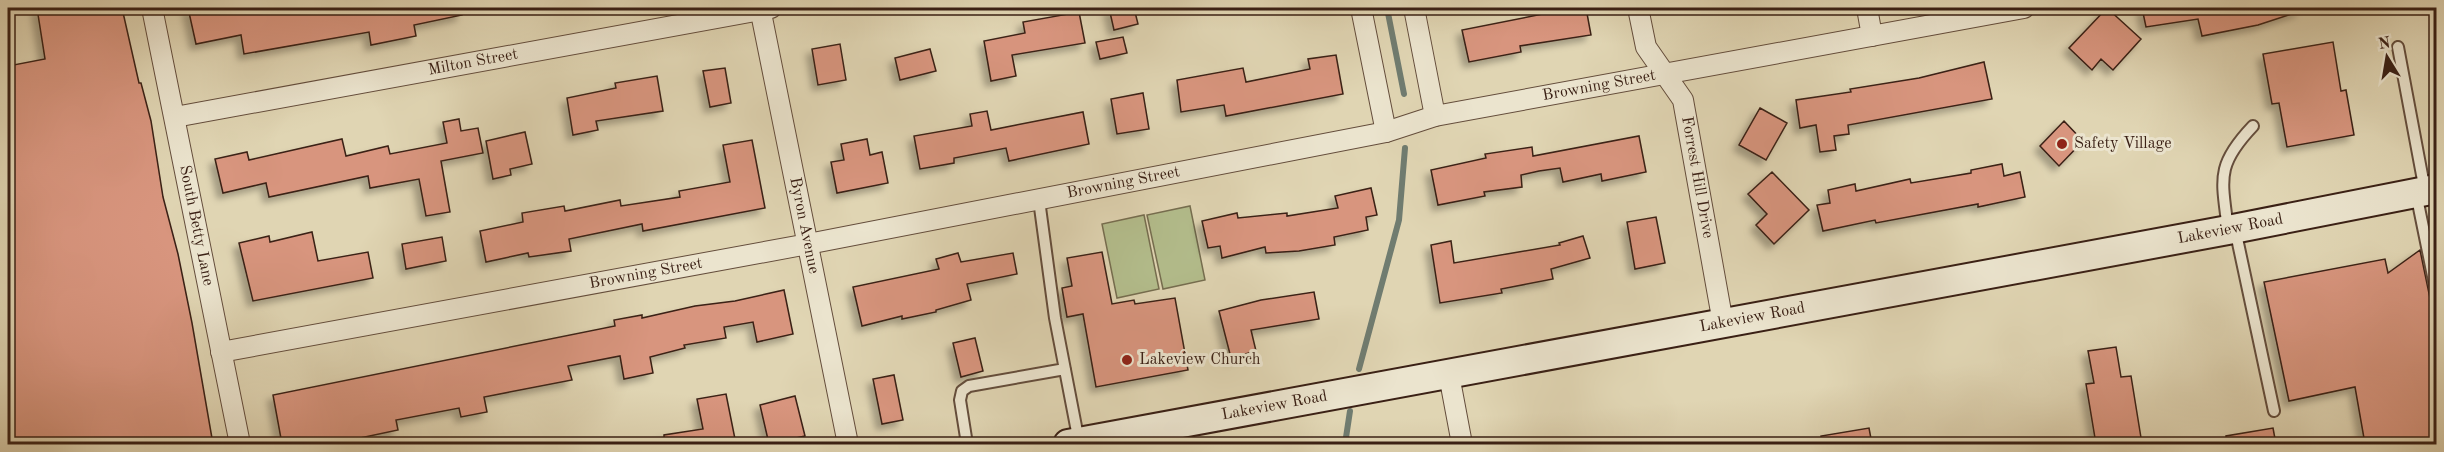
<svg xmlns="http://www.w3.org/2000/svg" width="2444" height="452" viewBox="0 0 2444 452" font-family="'Old Standard TT',serif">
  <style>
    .green { fill: #b3bd8c; stroke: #766e50; stroke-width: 1.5 }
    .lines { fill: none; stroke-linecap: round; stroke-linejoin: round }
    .stream { stroke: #707c70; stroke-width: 6 }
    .building { fill: #d8957e; stroke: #3a2015; stroke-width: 1.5; filter: url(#shadow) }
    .lane-casing { stroke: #644d3c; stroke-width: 14 }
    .street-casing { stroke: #644d3c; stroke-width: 22 }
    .secondary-casing { stroke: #3a2015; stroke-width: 32 }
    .lane { stroke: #ebe4ce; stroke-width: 10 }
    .street { stroke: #ebe4ce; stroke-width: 20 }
    .secondary { stroke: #ebe4ce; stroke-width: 28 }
    .poi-dot { fill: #8f2418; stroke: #ebe4ce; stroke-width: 2 }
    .labels { text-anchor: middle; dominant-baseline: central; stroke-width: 6; stroke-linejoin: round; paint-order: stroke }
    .street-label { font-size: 16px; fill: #3a2015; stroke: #ebe4ce }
    .poi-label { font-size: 16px; fill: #3a2015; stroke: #ebe4ce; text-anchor: start }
  </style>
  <defs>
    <filter id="shadow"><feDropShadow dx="-5.5" dy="5.5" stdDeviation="3" flood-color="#0004"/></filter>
  </defs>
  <rect width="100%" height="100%" fill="#e0d5b3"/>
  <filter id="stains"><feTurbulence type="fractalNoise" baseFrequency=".00333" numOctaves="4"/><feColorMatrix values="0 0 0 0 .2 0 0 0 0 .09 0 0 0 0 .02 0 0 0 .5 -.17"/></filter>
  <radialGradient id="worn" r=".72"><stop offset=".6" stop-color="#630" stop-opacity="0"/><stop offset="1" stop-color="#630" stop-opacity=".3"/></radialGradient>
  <!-- green -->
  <path class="green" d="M1190,206L1205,280L1163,289L1147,215Z
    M1144,215L1159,289L1117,298L1102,224Z"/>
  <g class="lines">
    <!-- stream -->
    <path class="stream" d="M1387,8L1404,94
      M1359,369L1399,220L1405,148
      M1345,444L1350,411"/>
  </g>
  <!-- building -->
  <path class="building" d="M37,8H122L139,83H141L151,121L163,197L178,254L192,323L213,444H76V442L57,444H8V66L45,59Z
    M188,8H461L462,15L414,25L416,36L371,45L369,32L244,54L241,35L196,44Z
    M1109,8H1134L1138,24L1114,30Z
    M1542,8H1586L1591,35L1520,46L1521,52L1469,62L1462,30L1543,14Z
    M2107,8L2141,39L2113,70L2101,59L2092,70L2069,48Z
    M2142,8H2301V11L2258,25L2202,36L2198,19L2146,27Z
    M1079,12L1085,43L1012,55L1016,76L991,81L984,41L1025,33L1023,22Z
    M1123,37L1127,53L1100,59L1096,42Z
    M2333,42L2341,91L2346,90L2354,135L2287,147L2279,103L2272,104L2263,54Z
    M840,44L846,80L818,85L812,49Z
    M930,49L936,71L900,80L895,58Z
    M1336,55L1343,94L1226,116L1224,105L1181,112L1177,80L1243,68L1246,82L1310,69L1308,59Z
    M1984,62L1992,99L1848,125L1849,134L1834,136L1836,150L1820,152L1816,125L1800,128L1796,100L1851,92L1850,89L1919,78Z
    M725,68L731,103L710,107L703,71Z
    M657,76L663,111L596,121L598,130L573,135L567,98L616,88L615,83Z
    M1143,93L1149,129L1117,134L1111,99Z
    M1760,108L1787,123L1766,160L1739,145Z
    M987,111L991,130L1083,112L1089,144L1009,161L1006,148L954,158V163L920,169L914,136L972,126L970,114Z
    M459,119L461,131L478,128L483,153L441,161L450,212L426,216L419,179L370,188L368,176L269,197L266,183L223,193L215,159L247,152L249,160L342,139L346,156L388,146L390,154L447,143L443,122Z
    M2064,121L2083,141L2059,166L2040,146Z
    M525,132L532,164L510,169L511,175L493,179L486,141Z
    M1639,136L1646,172L1602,181L1601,174L1563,182L1560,168L1539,171L1521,175L1522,187L1484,192L1485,196L1438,205L1431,170L1486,158L1485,154L1532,147L1533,156Z
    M867,139L870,155L882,152L888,183L837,193L831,162L844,160L841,144Z
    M752,140L765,208L643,231L642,224L569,239L571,251L529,257L528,253L486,262L480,231L523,222L522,213L564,206L565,211L620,200L621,206L680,197L679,191L730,182L723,145Z
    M2002,164L2004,176L2020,172L2025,197L1978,207V204L1876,223L1875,220L1823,231L1817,205L1830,203L1828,190L1855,184L1856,191L1910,179L1911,183L1971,173V170Z
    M1772,172L1809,210L1774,244L1756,225L1767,214L1748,194Z
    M1371,188L1377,215L1366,217L1368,230L1334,237L1335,245L1299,251L1266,253L1265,247L1222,258L1220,246L1208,248L1202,221L1237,213L1238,218L1287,213V216L1338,208L1335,196Z
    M1656,217L1665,263L1635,269L1627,222Z
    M312,232L318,261L368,252L373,278L253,301L239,243L269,236L270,242Z
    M1583,236L1590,258L1551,269L1553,279L1501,289L1502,293L1440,303L1431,245L1451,241L1454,263L1560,245L1559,243Z
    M442,237L446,261L406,269L402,244Z
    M2420,250L2436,327V444H2365L2355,387L2289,401L2264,282L2385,259L2388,273Z
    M1102,252L1112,304L1134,300L1135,304L1175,298L1188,370L1096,387L1083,314L1067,317L1062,288L1072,286L1067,258Z
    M958,253L961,262L1013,253L1017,274L967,284L971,300L936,310V312L902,319V316L862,326L853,287L939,269L936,259Z
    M784,290L793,334L757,342L753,322L724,327L726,338L684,345L685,348L650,357L653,373L624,379L620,356L568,366L572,380L484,397L487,412L461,417L459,408L396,420L398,430L346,441L328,444H282L273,395L615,326L614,320L642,315V318L695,306L735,301Z
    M1314,292L1319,319L1251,330L1256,351L1231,358L1219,311L1261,300Z
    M975,338L983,371L961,377L953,343Z
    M2116,347L2121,377L2131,376L2142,444H2096L2086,384L2094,383L2088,351Z
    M894,375L903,420L882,424L873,379Z
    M726,394L736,444H664V435L703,429L697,399Z
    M795,396L805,436L769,444L760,405Z
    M1869,428L1872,444H1822L1821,436Z
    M2273,428L2276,444H2226V436Z"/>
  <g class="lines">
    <!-- lane casing -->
    <g class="lane-casing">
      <path id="lane" d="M2398,47L2425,191
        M2416,193L2436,291
        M1039,200L1055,318L1079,442
        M2235,229L2274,411
        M2228,230C2222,179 2215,166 2253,126
        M967,444L960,400L962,391L969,386L1065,369"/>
    </g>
    <!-- street casing -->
    <g class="street-casing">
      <g id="street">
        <path id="s1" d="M152,8L240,444"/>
        <path id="s2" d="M760,8L848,444"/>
        <path d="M1361,8L1386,132"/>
        <path d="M1414,8L1435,116"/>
        <path id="s3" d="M1638,8L1646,47L1683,100L1723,323"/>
        <path d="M1867,8L1872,36"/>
        <path id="s4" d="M175,117L771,8"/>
        <path id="s5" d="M221,352L808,244L1386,132L1435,116L2024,8"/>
        <path d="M1449,375L1462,444"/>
      </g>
    </g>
    <!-- secondary casing -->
    <g class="secondary-casing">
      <g id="secondary">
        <path id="s6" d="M1068,444L2228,230L2436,189"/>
      </g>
    </g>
    <!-- lane -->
    <use href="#lane" class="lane"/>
    <!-- street -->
    <use href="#street" class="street"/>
    <!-- secondary -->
    <use href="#secondary" class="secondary"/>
  </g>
  <!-- markers -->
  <g class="poi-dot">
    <circle cx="2062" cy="144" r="6"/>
    <circle cx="1127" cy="360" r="6"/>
  </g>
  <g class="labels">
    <!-- street labels -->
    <g class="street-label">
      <text stroke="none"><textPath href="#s4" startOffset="303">Milton Street</textPath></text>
      <text stroke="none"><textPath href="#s5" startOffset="1404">Browning Street</textPath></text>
      <text stroke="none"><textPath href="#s3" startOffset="183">Forrest Hill Drive</textPath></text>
      <text stroke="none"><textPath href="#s5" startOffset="918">Browning Street</textPath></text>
      <text stroke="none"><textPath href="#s1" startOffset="222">South Betty Lane</textPath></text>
      <text stroke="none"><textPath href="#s2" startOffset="222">Byron Avenue</textPath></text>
      <text stroke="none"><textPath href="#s6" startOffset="1182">Lakeview Road</textPath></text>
      <text stroke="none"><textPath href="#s5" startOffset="432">Browning Street</textPath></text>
      <text stroke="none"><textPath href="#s6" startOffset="696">Lakeview Road</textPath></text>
      <text stroke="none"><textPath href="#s6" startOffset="210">Lakeview Road</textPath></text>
    </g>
    <!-- poi labels -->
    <g class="poi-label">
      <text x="2074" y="144">Safety Village</text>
      <text x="1139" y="360">Lakeview Church</text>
    </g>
  </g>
  <!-- margin -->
  <rect width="2444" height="452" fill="none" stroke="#e0d5b3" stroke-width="30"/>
  <rect x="9" y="9" width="2426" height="434" fill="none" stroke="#3a2015" stroke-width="3"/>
  <rect x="15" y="15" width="2414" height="422" fill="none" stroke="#3a2015" stroke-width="1.5"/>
  <!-- north arrow -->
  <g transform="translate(2387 57) rotate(349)" stroke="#ebe4ce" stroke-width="4.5" paint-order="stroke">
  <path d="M0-4.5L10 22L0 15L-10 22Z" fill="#3a2015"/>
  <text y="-9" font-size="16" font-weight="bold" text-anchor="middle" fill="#3a2015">N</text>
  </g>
  <rect width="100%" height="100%" filter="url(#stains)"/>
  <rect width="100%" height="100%" fill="url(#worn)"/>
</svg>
